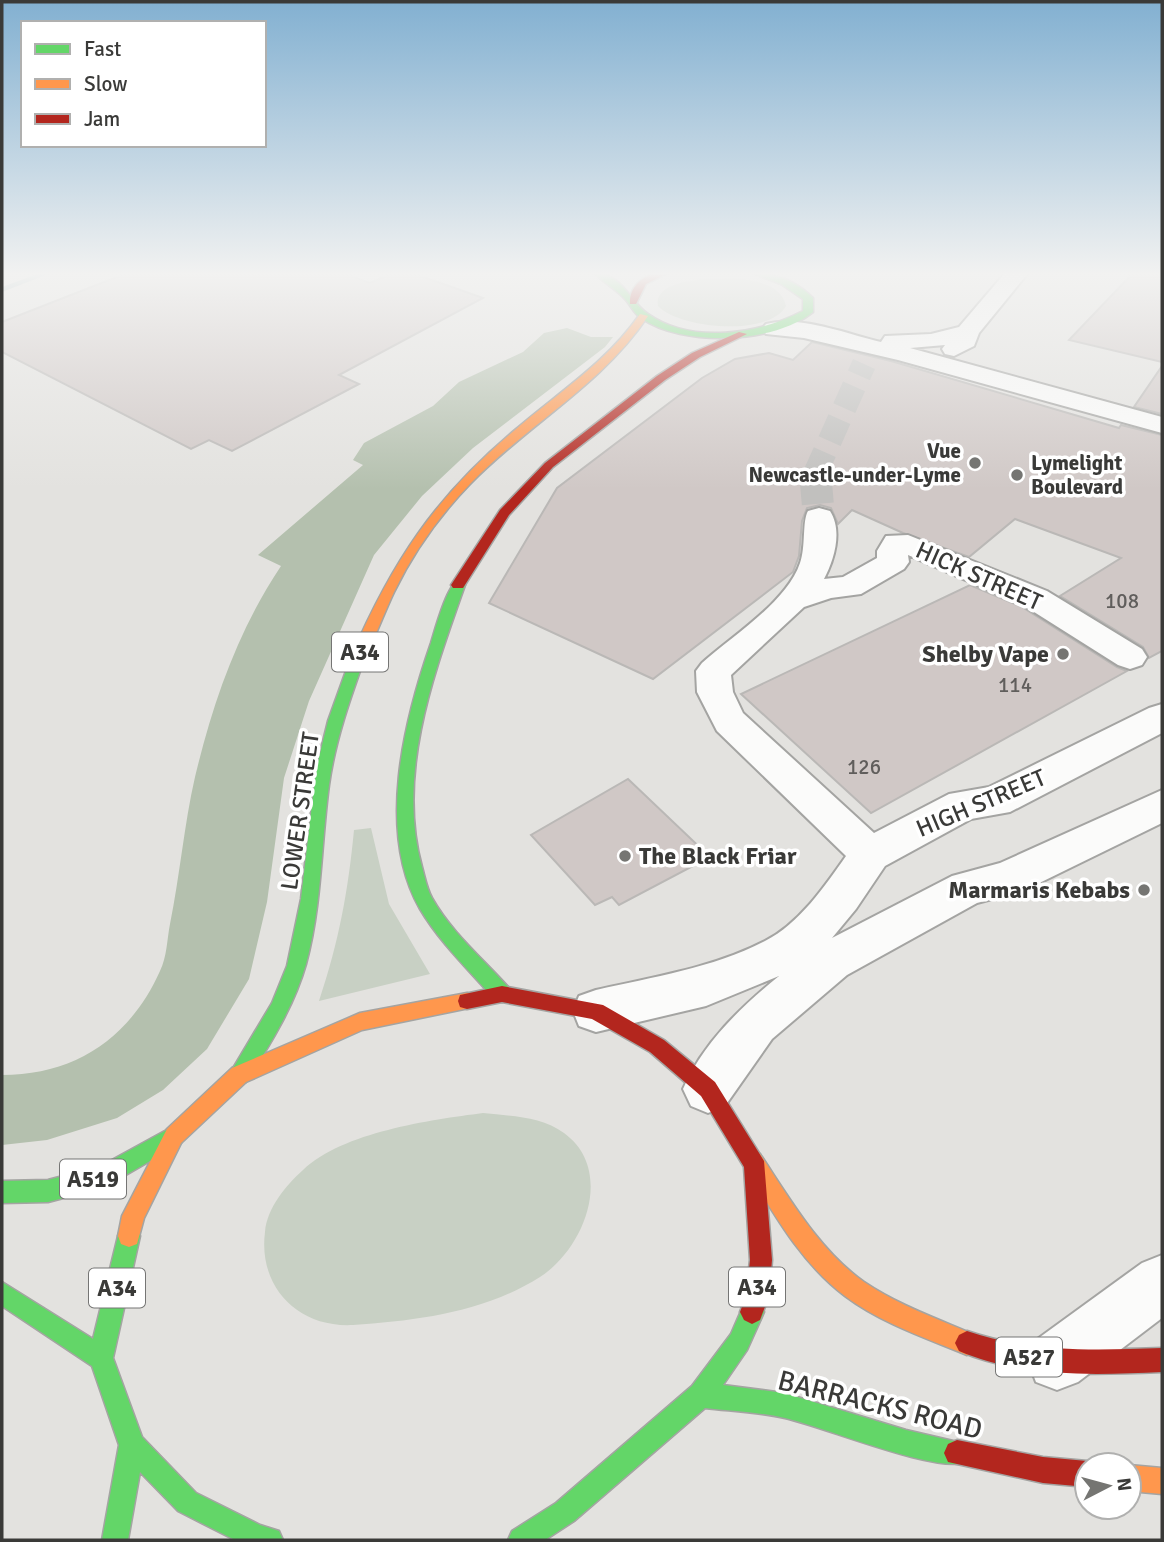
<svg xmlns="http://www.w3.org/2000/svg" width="1164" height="1542" viewBox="0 0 1164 1542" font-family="Signika,sans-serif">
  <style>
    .green { fill: #c8d0c4 }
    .forest { fill: #b4c0ae }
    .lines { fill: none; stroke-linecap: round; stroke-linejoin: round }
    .stream { fill: #89a9af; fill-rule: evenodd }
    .building { fill: #d0c8c6; stroke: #bab8b6; stroke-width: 2 }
    .street-tunnel-far1 { stroke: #c1c0be; stroke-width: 24; stroke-dasharray: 24 12; stroke-linecap: butt }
    .street-tunnel { stroke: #c1c0be; stroke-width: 32; stroke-dasharray: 32 17; stroke-linecap: butt }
    .street-casing { stroke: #a4a4a2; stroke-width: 4 }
    .fast-casing { stroke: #a4a4a2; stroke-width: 3 }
    .slow-casing { stroke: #a4a4a2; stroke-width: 3 }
    .jam-casing { stroke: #a4a4a2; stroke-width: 3 }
    .street { fill: #fbfbfa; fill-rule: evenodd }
    .fast { fill: #63d668; fill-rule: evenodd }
    .slow { fill: #ff974d; fill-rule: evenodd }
    .jam { fill: #b3261e; fill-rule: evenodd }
    .poi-dot { fill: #757572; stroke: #fff; stroke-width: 2.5 }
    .labels { text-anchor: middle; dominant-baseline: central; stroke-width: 7; stroke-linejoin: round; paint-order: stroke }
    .far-poi-label { font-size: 21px; font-weight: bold; fill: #3a3a38; stroke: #fff; text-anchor: end }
    .number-label { font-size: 21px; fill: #605e5c }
    .shield { fill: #fff; stroke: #757574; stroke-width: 2 }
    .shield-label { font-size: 23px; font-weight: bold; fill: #3a3a38 }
    .street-label { font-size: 24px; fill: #3a3a38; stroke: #fff }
    .poi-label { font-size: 24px; font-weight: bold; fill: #3a3a38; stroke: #fff; text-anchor: end }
    .near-street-label { font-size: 28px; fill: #3a3a38; stroke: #fff }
  </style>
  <rect width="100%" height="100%" fill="#e3e2df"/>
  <!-- green -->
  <path class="green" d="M735,278C754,281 781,283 786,306C769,337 680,329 658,306C653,277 716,279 735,278Z
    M371,828L389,904L430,974L319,1001C339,941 348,892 354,830Z
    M483,1113C510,1116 541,1116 564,1133C615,1170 585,1248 540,1277C485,1312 417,1321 353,1325C297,1328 258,1286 265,1232C267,1208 286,1185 303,1170C343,1132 430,1120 483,1113Z"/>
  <!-- forest -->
  <path class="forest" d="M567,328L591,337H613L605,347L473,448L422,496L374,555L309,701L284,778L267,902L249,979L207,1049L163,1090L117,1118L47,1140L2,1145V1075C75,1075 130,1038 160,971C167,957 167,939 170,924C180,875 184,825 195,777C213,702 238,630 281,566L258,555L363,465L353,460L364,443L433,406L459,382L523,352L544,333Z"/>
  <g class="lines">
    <!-- stream -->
    <path class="stream" d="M40,273H51L2,292V287Z"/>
  </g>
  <!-- building -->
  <path class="building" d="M127,273H343L370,283L392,273H412L483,298L339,375L359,384L232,451L209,440L191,449L2,352V322Z
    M1133,273H1162V362L1069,340Z
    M812,342L891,361L1119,428L1121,425L1162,435V651L1149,658L1143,647L1060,596L1121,558L1015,519L969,557L903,533L852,510L838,524L831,508L820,505L807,508L802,521L799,556L793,572L653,679L489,603L557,488L702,378L735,359L769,353L793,360Z
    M1162,366V414L1134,407Z
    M970,585L1022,607L1117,667L1127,671L871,813L741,694Z
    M628,779L710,857L619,905L612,897L595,905L531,835Z"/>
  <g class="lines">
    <!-- street-tunnel-far1 -->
    <path class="street-tunnel-far1" d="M815,474L864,364"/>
    <!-- street-tunnel -->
    <path class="street-tunnel" d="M815,472L819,517"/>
    <!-- street casing -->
    <g class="street-casing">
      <path id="street" d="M1005,273H1028L979,333L974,346L954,356L945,354L942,349L945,345L910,348L1162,417V433L898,360L804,338L766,334L762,329L766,324C801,315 847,334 881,342L885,336L931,334L959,327Z
        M819,508L830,511C843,531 834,560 824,579L843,577L877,558V551L886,536L908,535L1047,591L1142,649L1147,657L1142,665L1130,669L1118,665L1023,605L908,555L909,562L904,569L861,594L831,598L804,607L731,675L733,692L743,713L874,833L949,794L989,787L1149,708L1162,704V733L1010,812L971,819L885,866L856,909L832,938L952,876L1000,863L1162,790V823L1023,891L977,903L847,975L772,1039L725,1106L708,1113L691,1106L683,1089C703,1043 741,1007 779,976L706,1006L596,1032L579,1026L573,1011L579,996L596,990C653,977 713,968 765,941C799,924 825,886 846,856L717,731L697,692L696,671L702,663C732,636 787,602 800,563C806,547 802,521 808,511Z
        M1162,1255V1318L1078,1382L1057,1390L1036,1382L1028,1361L1036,1340L1142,1263Z"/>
    </g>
    <!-- fast casing -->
    <g class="fast-casing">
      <path id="fast" d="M594,273C622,273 629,301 648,314C692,345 759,334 803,311V299L781,284L752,273C775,273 796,281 813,298V312C774,344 682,347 641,318C633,313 630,303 623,297C614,288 603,282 594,273Z
        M458,581L465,585C434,673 396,773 422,867C425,878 427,889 432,898C451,932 483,959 509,988L511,994L509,1000L502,1002L495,1000C470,971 440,943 420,909C376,832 404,721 431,643C435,630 447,585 458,581Z
        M358,652L365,657C350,699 335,741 329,785C321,844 322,905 306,964C294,1006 270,1045 246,1082L239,1084L232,1082L229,1075L272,1003L287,966L301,899L316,770L328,721L351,657Z
        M174,1126L181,1129L184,1136L181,1143L105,1187L48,1202L2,1203V1181L48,1180L101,1166Z
        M129,1225L137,1228L140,1236L113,1358L142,1437L196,1493L260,1525L279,1531L283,1540H235L178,1511L140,1472L128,1540H102L119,1445L92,1366L2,1306V1282L93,1339L118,1236L121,1228Z
        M752,1300L760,1304L764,1312L747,1350L723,1385L784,1393L906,1430L966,1444L970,1453L966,1462C937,1474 822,1426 785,1418C759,1412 731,1411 705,1408L574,1521L545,1540H508L512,1531L556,1503L692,1386L731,1334L744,1304Z"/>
    </g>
    <!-- slow casing -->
    <g class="slow-casing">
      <path id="slow" d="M640,314L648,316C602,385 527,425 470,484C439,516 413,553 394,592C383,615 375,639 363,660H353L351,657C392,562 435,497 515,430C559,392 606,363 640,314Z
        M467,993L474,995L476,1001L474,1007L362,1030L246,1082L181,1143L144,1218L137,1244L129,1247L121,1244L118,1236L122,1216L167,1129L232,1068L360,1013Z
        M753,1150L760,1154C790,1199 819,1250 864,1282C898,1305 938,1319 975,1335L979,1343L975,1351L967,1355C926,1338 881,1323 845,1296C801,1263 774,1214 746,1168L742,1161L746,1154Z
        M1129,1465L1162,1468V1494L1129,1491Z"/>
    </g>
    <!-- jam casing -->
    <g class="jam-casing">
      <path id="jam" d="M654,273H668L646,284L636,304H630C629,289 640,278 654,273Z
        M739,332L747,334L700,357L665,380L553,467L509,515L463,588H453L451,585L500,510L545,463L657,376L692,353Z
        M502,986L603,1005L664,1040L715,1082L764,1161L772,1260L769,1296L760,1320L752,1324L744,1320L740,1312L746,1296L750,1260L744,1167L701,1096L650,1052L592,1019L502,1002L467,1009L460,1007L458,1001L460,995Z
        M967,1331C1031,1353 1095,1350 1162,1348V1372C1094,1375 1023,1378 959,1351L955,1343L959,1335Z
        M957,1440L1043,1457L1087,1461L1096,1465H1087V1487L1043,1483L948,1462L944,1453L948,1444Z"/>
    </g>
    <!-- street -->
    <use href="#street" class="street"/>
    <!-- fast -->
    <use href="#fast" class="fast"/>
    <!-- slow -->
    <use href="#slow" class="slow"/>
    <!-- jam -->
    <use href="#jam" class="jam"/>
  </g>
  <!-- sky -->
  <linearGradient id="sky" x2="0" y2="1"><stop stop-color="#82b0d1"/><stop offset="0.56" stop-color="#f2f2f1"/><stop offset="1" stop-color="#f2f2f1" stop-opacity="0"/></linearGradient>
  <rect width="1164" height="489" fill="url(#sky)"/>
  <!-- markers -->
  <g class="poi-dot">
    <circle cx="975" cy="463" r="7"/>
    <circle cx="1017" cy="475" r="7"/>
    <circle cx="1063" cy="654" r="7"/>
    <circle cx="625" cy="856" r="7"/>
    <circle cx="1144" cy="890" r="7"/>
  </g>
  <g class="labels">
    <!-- far-poi labels -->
    <g class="far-poi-label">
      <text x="961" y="451">Vue<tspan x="961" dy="24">Newcastle-under-Lyme</tspan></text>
      <text x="1031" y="463" text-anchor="start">Lymelight<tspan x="1031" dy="24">Boulevard</tspan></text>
    </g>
    <!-- number labels -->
    <g class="number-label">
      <text x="1122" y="601">108</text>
      <text x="1015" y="685">114</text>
      <text x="864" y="767">126</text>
    </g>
    <!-- shield labels -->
    <g class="shield">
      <rect x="332" y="632.5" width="56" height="39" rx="5"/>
      <rect x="60" y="1159.5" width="66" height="39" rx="5"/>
      <rect x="729" y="1267.5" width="56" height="39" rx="5"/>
      <rect x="89" y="1268.5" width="56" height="39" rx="5"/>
      <rect x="996" y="1337.5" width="66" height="39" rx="5"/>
    </g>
    <g class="shield-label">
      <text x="360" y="652">A34</text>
      <text x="93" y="1179">A519</text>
      <text x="757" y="1287">A34</text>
      <text x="117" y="1288">A34</text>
      <text x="1029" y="1357">A527</text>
    </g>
    <!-- street labels -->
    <g class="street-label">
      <text transform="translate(979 576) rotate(24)">HICK STREET</text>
      <text transform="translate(981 803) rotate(-23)">HIGH STREET</text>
      <text transform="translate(300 811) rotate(-82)">LOWER STREET</text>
    </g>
    <!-- poi labels -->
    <g class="poi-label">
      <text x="1049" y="654">Shelby Vape</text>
      <text x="639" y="856" text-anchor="start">The Black Friar</text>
      <text x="1130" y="890">Marmaris Kebabs</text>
    </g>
    <!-- near-street labels -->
    <g class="near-street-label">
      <text transform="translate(880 1405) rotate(14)">BARRACKS ROAD</text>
    </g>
  </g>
  <!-- border -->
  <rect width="1164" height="1542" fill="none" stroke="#3a3a38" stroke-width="7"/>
  <!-- legend -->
  <rect x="21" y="21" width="245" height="126" fill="#ffffff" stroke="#b0b0af" stroke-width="2"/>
  <rect x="35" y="44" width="35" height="10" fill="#63d668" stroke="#b0b0af" stroke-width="2"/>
  <text x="84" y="56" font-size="21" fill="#3a3a38">Fast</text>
  <rect x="35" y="79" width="35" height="10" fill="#ff974d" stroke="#b0b0af" stroke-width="2"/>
  <text x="84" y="91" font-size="21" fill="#3a3a38">Slow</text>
  <rect x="35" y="114" width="35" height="10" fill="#b3261e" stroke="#b0b0af" stroke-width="2"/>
  <text x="84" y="126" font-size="21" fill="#3a3a38">Jam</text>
  <!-- north arrow -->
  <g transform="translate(1108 1486) rotate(84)"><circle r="33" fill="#ffffff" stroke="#b0b0af" stroke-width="2"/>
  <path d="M0-5L12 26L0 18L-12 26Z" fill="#757572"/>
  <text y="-10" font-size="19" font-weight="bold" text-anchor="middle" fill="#3a3a38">N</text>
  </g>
</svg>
